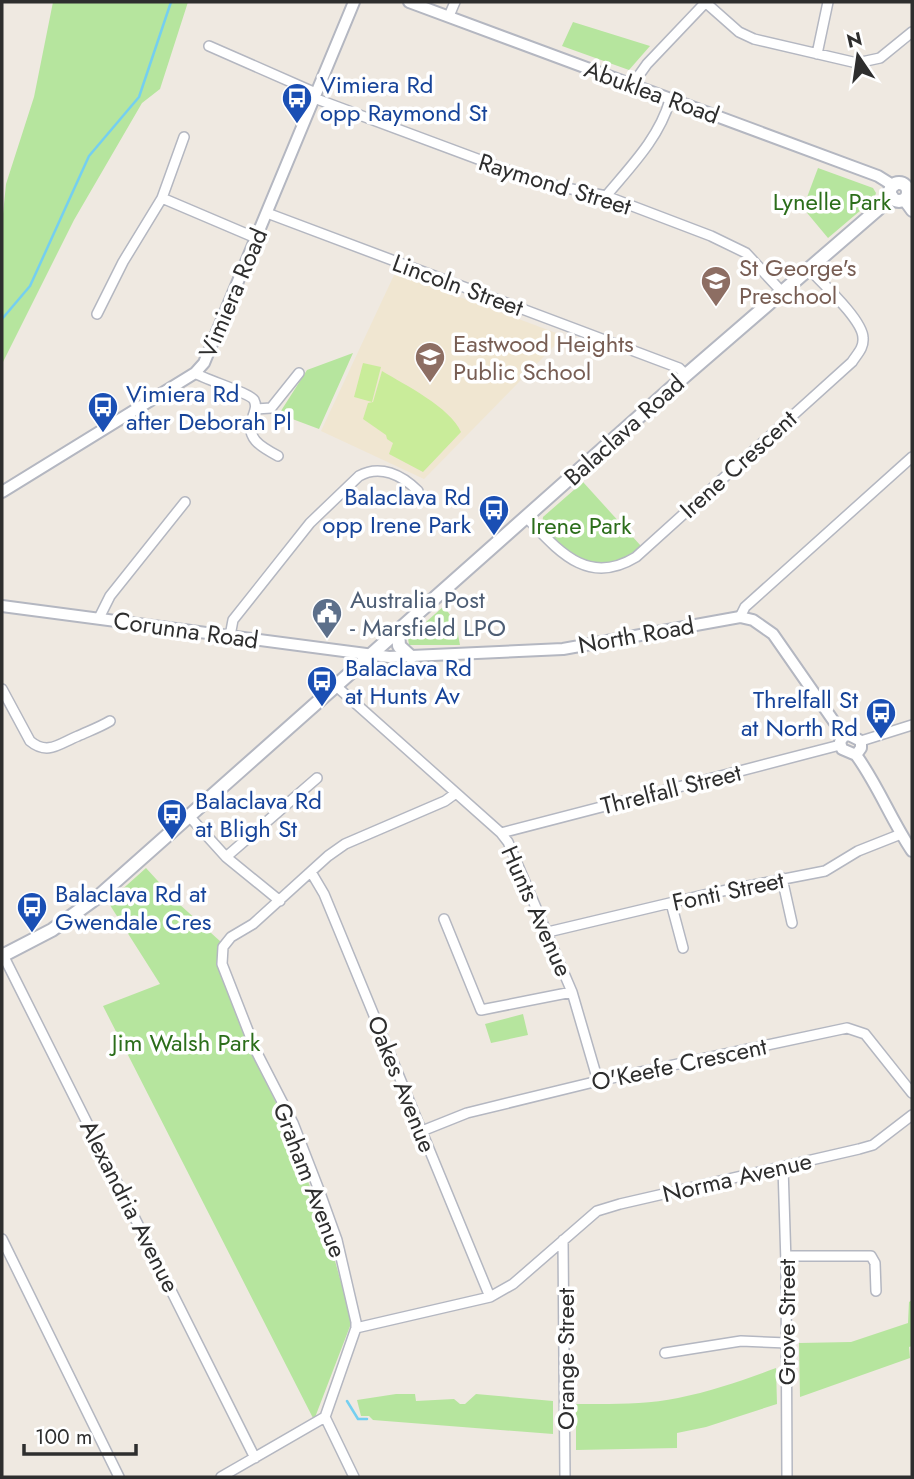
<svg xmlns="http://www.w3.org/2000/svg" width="914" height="1479" viewBox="0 0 914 1479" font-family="Jost,sans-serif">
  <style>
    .education { fill: #f0e6d1 }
    .green { fill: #b6e59e }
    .pitch { fill: #c9ec9a }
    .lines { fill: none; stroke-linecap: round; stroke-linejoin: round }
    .stream { stroke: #75cff0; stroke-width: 2.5 }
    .minor-casing { stroke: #b4b7c1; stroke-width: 12 }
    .tertiary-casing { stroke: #b4b7c1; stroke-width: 14 }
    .secondary-casing { stroke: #b4b7c1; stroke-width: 16 }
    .minor { stroke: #fff; stroke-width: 9 }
    .tertiary { stroke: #fff; stroke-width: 10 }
    .secondary { stroke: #fff; stroke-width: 12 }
    .labels { text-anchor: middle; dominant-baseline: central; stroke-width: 7; stroke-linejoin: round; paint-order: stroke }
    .transit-label { font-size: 24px; fill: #164399; stroke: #fff; text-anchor: start }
    .street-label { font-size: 24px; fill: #2e2e2e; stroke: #fff }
    .park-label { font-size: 24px; fill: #2c6e1b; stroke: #fff }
    .education-label { font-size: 24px; fill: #785e54; stroke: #fff; text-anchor: start }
    .service-label { font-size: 24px; fill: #4e5e75; stroke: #fff; text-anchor: start }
  </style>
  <rect width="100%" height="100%" fill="#efe9e1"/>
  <!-- education -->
  <path class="education" d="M395,273L564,336L424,479L321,431Z"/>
  <!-- green -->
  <path class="green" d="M53,2H188L160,89L142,103L74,220L2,364V224L6,184L34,97Z
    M573,22L650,46L629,70L562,46Z
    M818,168L873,188L876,193L874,199L828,238L803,208Z
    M353,353L319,429L279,414L307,370Z
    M583,482L641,546C600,581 572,561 542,525L543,517Z
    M444,606L456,624L460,645H409L408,638Z
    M146,868L178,903L221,942L218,951L251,1052L281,1113L324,1222L352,1321L314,1420L103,1006L160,984L108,902Z
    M523,1014L528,1035L491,1043L485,1024Z
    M912,1300V1346L909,1347L910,1358L800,1397L799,1343L851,1342L908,1323L909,1302Z
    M776,1368L777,1404L706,1427L677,1433V1448L576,1450V1404C610,1404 645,1405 678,1398C712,1391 744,1380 776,1368Z
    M396,1394H415L416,1401L454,1399L460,1404H465L476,1394L553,1401V1434L373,1420L369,1416H361L357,1400Z"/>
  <!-- pitch -->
  <path class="pitch" d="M363,363L381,367L372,402L354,397Z
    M382,371C405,385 450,407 461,432L423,472L389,454L393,443L387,439L386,435L363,419L368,403L373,402Z"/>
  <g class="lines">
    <!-- stream -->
    <path class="stream" d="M2,319L30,286L89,156L139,97L171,2
      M347,1401L358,1419H367"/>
    <!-- minor casing -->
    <g class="minor-casing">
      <path id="minor" d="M705,2L739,32L754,39L857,63L880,58L912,32
        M449,16L455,2
        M209,46L316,93
        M817,54L828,2
        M632,85L647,64L706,2
        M314,98L542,183L606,196L711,236L746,253L782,292
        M606,196C631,166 659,138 670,100
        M162,198L256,238
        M267,213L679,368L686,375
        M97,314L123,262L162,198L184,137
        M195,373C206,380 250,393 254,400C257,406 255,410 253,416C244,438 261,447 278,456
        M256,409L271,408L299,373
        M526,517C558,550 587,587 636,557L852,362C857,354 864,348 863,338C863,320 822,283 809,269
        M740,617L745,607L912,457
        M99,618L110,596L185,502
        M230,636L233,620L310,523L359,476C380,464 402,475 418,491
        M336,686L501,833L508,842L572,992L598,1081
        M2,689L30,741C48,756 60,743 78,736C89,731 100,727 110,721
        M861,741L912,725
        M189,816L226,857L280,901
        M501,833L840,745
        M226,857L317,778
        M311,872L324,894L490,1297
        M782,878L792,923
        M671,903L683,948
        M444,919L481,1010L572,992
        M548,932L712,893L825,871L858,851L901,834
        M2,953L255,1458
        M422,1131L467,1113L598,1081L847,1028L865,1034L912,1093
        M783,1167L786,1263L787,1477
        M2,1239L119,1477
        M563,1240L565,1477
        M786,1256H871L875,1263L876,1291
        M356,1328L490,1297L513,1284L597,1211L620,1204L859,1149L873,1145L912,1115
        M665,1353L741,1341L787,1343
        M325,1417L356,1328V1322L337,1240L319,1190L293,1123L256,1051L222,964L223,947L231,937L253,924L328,856L345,844L445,801L456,793
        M325,1417L354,1477
        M221,1477L325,1417"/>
    </g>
    <!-- tertiary casing -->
    <g class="tertiary-casing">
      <path id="tertiary" d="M409,2L878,176L894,186
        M904,200L912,211
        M2,492L195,373L204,363L354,2
        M2,606L389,657L563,649L740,617L753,620L773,634L844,736
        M844,736L849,735L861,741V748L856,755
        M844,736L840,742L842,749L856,755
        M856,755C878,785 891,820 912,851"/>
    </g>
    <!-- secondary casing -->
    <g class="secondary-casing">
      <path id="secondary" d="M890 192a9 9 0 1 1 18 0a9 9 0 1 1-18 0Z
        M398,630L399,646L411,657
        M2,956L52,930L99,896L686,375L892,197"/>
    </g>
    <!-- minor -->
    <use href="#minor" class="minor"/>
    <!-- tertiary -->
    <use href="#tertiary" class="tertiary"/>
    <!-- secondary -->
    <use href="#secondary" class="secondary"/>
  </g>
  <!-- icons -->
  <defs>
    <g id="bus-pin" transform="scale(1.575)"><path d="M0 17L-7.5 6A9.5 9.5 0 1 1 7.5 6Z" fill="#1a4fb4" stroke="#fff"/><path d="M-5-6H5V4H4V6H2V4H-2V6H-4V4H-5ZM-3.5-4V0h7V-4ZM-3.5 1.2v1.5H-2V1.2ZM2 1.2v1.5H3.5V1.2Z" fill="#fff"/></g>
    <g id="school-pin" transform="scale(1.575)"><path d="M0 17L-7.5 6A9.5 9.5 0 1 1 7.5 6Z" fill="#8d6e63" stroke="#fff"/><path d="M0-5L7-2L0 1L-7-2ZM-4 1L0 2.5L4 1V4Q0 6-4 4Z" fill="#fff"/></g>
    <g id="civic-pin" transform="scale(1.575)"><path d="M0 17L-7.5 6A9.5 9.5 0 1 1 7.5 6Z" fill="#5c6f8a" stroke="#fff"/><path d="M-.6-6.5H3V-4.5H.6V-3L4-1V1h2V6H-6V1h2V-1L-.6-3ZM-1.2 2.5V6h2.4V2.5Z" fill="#fff"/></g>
  </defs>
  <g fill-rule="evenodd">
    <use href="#bus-pin" x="297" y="98"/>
    <use href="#school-pin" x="716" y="281"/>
    <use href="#school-pin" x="430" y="357"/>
    <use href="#bus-pin" x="103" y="407"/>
    <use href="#bus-pin" x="494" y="510"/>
    <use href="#civic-pin" x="327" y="613"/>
    <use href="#bus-pin" x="322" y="681"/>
    <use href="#bus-pin" x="881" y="713"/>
    <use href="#bus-pin" x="172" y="814"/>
    <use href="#bus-pin" x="32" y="907"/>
  </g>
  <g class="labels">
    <!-- transit labels -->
    <g class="transit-label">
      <text x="320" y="84">Vimiera Rd<tspan x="320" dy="28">opp Raymond St</tspan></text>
      <text x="126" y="393">Vimiera Rd<tspan x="126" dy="28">after Deborah Pl</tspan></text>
      <text x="471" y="496" text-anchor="end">Balaclava Rd<tspan x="471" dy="28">opp Irene Park</tspan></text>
      <text x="345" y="667">Balaclava Rd<tspan x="345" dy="28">at Hunts Av</tspan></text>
      <text x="858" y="699" text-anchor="end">Threlfall St<tspan x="858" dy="28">at North Rd</tspan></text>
      <text x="195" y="800">Balaclava Rd<tspan x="195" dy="28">at Bligh St</tspan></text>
      <text x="55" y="893">Balaclava Rd at<tspan x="55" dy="28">Gwendale Cres</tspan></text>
    </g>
    <!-- street labels -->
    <g class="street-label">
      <text transform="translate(652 92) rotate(20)">Abuklea Road</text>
      <text transform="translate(555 184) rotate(17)">Raymond Street</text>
      <text transform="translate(458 285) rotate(20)">Lincoln Street</text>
      <text transform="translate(233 293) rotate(-67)">Vimiera Road</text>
      <text transform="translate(624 430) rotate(-42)">Balaclava Road</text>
      <text transform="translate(738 464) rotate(-42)">Irene Crescent</text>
      <text transform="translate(186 630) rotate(8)">Corunna Road</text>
      <text transform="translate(636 635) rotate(-10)">North Road</text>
      <text transform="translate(671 789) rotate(-14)">Threlfall Street</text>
      <text transform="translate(728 891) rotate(-12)">Fonti Street</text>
      <text transform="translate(537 911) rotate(66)">Hunts Avenue</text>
      <text transform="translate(679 1064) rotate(-12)">O'Keefe Crescent</text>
      <text transform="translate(402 1084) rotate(68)">Oakes Avenue</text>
      <text transform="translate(737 1177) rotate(-13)">Norma Avenue</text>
      <text transform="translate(310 1180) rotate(69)">Graham Avenue</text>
      <text transform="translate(130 1206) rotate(63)">Alexandria Avenue</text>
      <text transform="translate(786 1322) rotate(-90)">Grove Street</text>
      <text transform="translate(565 1359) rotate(-90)">Orange Street</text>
    </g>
    <!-- park labels -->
    <g class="park-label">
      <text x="832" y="201">Lynelle Park</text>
      <text x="581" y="525">Irene Park</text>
      <text x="186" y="1042">Jim Walsh Park</text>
    </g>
    <!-- education labels -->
    <g class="education-label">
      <text x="739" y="267">St George's<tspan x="739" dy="28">Preschool</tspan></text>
      <text x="453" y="343">Eastwood Heights<tspan x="453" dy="28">Public School</tspan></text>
    </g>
    <!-- service labels -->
    <g class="service-label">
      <text x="350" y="599">Australia Post<tspan x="350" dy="28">- Marsfield LPO</tspan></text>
    </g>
  </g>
  <!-- border -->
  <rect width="914" height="1479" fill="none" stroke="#2e2e2e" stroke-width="7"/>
  <!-- north arrow -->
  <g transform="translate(858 56) rotate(347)" stroke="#ffffff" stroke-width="5" paint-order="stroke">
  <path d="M0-5L12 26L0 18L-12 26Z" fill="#2e2e2e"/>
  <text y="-10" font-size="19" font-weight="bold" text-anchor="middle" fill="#2e2e2e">N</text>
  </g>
  <!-- scale -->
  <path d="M24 1444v10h112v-10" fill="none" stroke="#2e2e2e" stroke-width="3.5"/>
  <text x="35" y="1444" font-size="21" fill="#2e2e2e" stroke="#ffffff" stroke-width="5" paint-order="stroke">100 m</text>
</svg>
